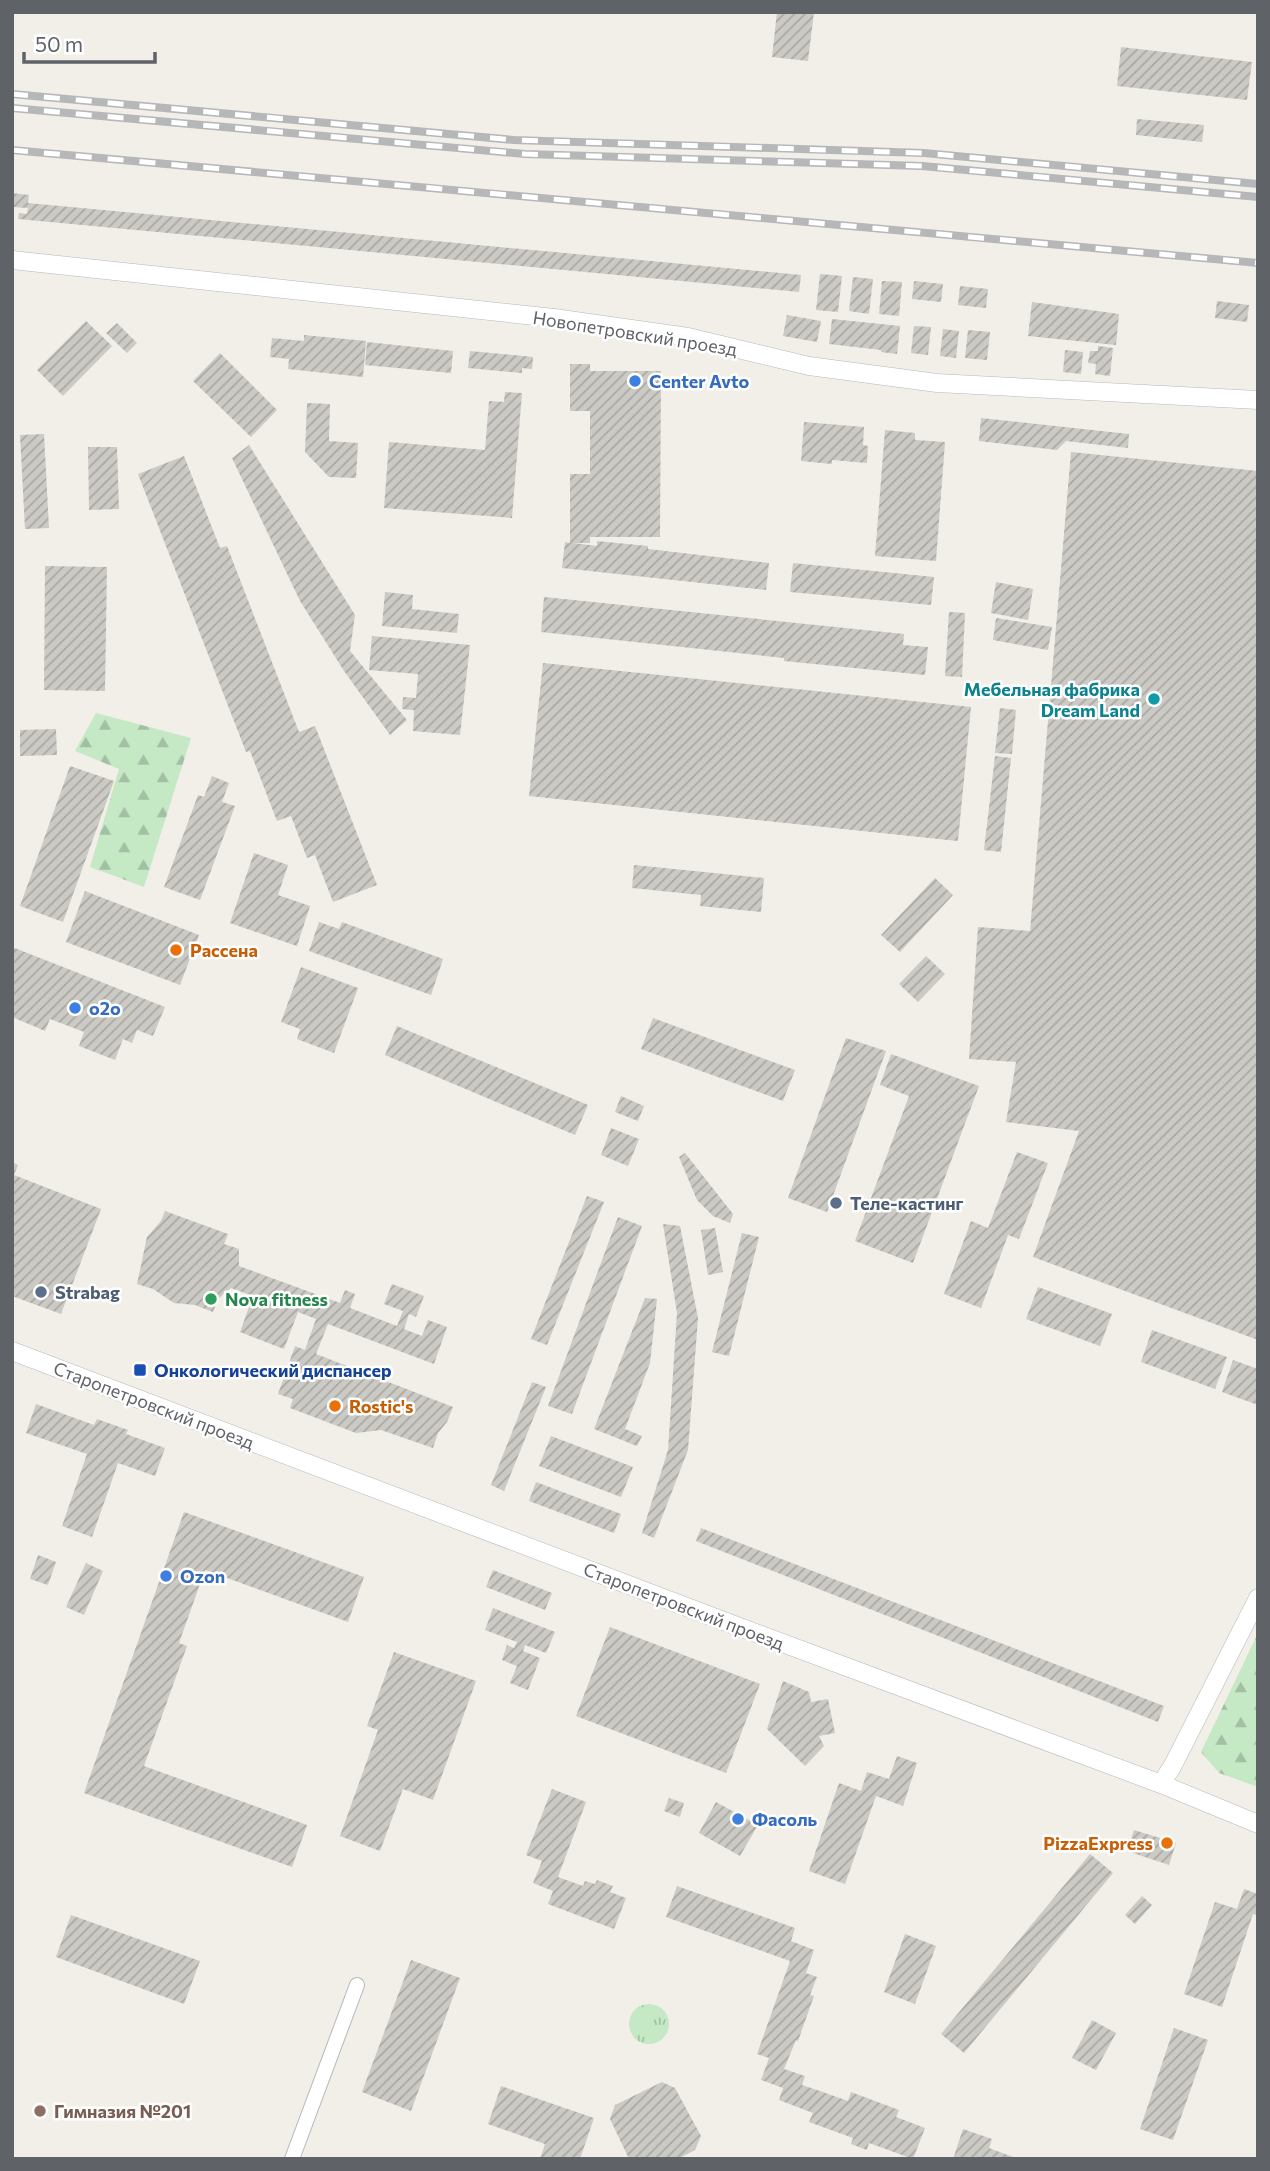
<svg xmlns="http://www.w3.org/2000/svg" width="1270" height="2171" viewBox="0 0 1270 2171" font-family="Commissioner,sans-serif">
  <style>
    .grass { fill: url(#grass-tufts) }
    .forest { fill: url(#forest-firs) }
    .building { fill: url(#building-hatch) }
    .lines { fill: none; stroke-linecap: round; stroke-linejoin: round }
    .minor-casing { stroke: #b5b8bc; stroke-width: 16 }
    .tertiary-casing { stroke: #b5b8bc; stroke-width: 19 }
    .minor { stroke: #fff; stroke-width: 14 }
    .tertiary { stroke: #fff; stroke-width: 18 }
    .rail-casing { stroke: #b6b7b8; stroke-width: 8 }
    .rail { stroke: #fff; stroke-width: 5; stroke-dasharray: 16; stroke-linecap: butt }
    .shop-dot { fill: #3f7fe0; stroke: #fff; stroke-width: 2.5 }
    .culture-dot { fill: #0f9aa8; stroke: #fff; stroke-width: 2.5 }
    .food-dot { fill: #e8710a; stroke: #fff; stroke-width: 2.5 }
    .service-dot { fill: #5c6f8a; stroke: #fff; stroke-width: 2.5 }
    .leisure-dot { fill: #2e9e5b; stroke: #fff; stroke-width: 2.5 }
    .transit-dot { fill: #1a4fb4; stroke: #fff; stroke-width: 2.5 }
    .education-dot { fill: #8d6e63; stroke: #fff; stroke-width: 2.5 }
    .labels { text-anchor: middle; dominant-baseline: central; stroke-width: 5; stroke-linejoin: round; paint-order: stroke }
    .street-label { font-size: 18px; fill: #5f6368; stroke: #fff }
    .shop-label { font-size: 18px; font-weight: bold; fill: #366cbe; stroke: #fff; text-anchor: start }
    .culture-label { font-size: 18px; font-weight: bold; fill: #0d838f; stroke: #fff; text-anchor: end }
    .food-label { font-size: 18px; font-weight: bold; fill: #c56008; stroke: #fff; text-anchor: start }
    .service-label { font-size: 18px; font-weight: bold; fill: #4e5e75; stroke: #fff; text-anchor: start }
    .leisure-label { font-size: 18px; font-weight: bold; fill: #27864d; stroke: #fff; text-anchor: start }
    .transit-label { font-size: 18px; font-weight: bold; fill: #164399; stroke: #fff; text-anchor: start }
    .education-label { font-size: 18px; font-weight: bold; fill: #785e54; stroke: #fff; text-anchor: start }
  </style>
  <defs>
    <pattern id="grass-tufts" width="24" height="20" patternUnits="userSpaceOnUse" patternTransform="scale(1.75)"><rect width="24" height="20" fill="#c5e8c5"/><path d="M3 7l-1-3M5 7V3M7 7l1-3M15 17l-1-3M17 17v-4M19 17l1-3" fill="none" stroke="#a3c0a4"/></pattern>
    <pattern id="forest-firs" width="22" height="20" patternUnits="userSpaceOnUse" patternTransform="scale(1.75)"><rect width="22" height="20" fill="#c5e8c5"/><path d="M5 1l3.5 6h-7zM16 11l3.5 6h-7z" fill="#a3c0a4"/></pattern>
    <pattern id="building-hatch" width="6" height="6" patternUnits="userSpaceOnUse" patternTransform="scale(1.75)"><rect width="6" height="6" fill="#cccac5"/><path d="M-1 1l2-2M0 6l6-6M5 7l2-2" fill="none" stroke="#a9a8a4"/></pattern>
  </defs>
  <rect width="100%" height="100%" fill="#f1efe8"/>
  <!-- grass -->
  <path class="grass" d="M629 2024a20 20 0 1 1 40 0a20 20 0 1 1-40 0Z"/>
  <!-- forest -->
  <path class="forest" d="M96,713L191,738L144,887L90,867L119,769L75,751Z
    M1258,1633V1787L1219,1773L1201,1752Z"/>
  <!-- building -->
  <path class="building" d="M777,12H814L808,61L772,57Z
    M1121,47L1252,62L1247,100L1117,86Z
    M1137,119L1204,125L1202,142L1136,135Z
    M12,193L29,195L28,203L801,275L799,292L18,219L19,213L27,214L28,208L12,207Z
    M820,274L842,276L838,312L816,310Z
    M853,277L873,279L869,314L849,311Z
    M882,281L902,282L899,316L879,314Z
    M914,281L943,284L941,302L912,299Z
    M960,286L988,289L986,308L958,305Z
    M1217,301L1249,305L1247,322L1215,318Z
    M1032,302L1119,314L1116,345L1028,336Z
    M787,315L821,321L817,342L783,336Z
    M832,319L900,326L897,354L881,352V350L829,344Z
    M86,321L112,346L63,396L37,370Z
    M117,323L137,343L127,353L106,333Z
    M914,326L931,327L928,355L911,353Z
    M943,329L959,331L956,358L940,356Z
    M968,330L990,332L987,360L965,358Z
    M304,335L366,341L363,377L288,369L289,359L270,357L272,338L304,341Z
    M367,342L453,351L451,373L365,365Z
    M1098,346L1113,348L1110,376L1095,374L1096,364L1088,363L1090,351H1098Z
    M1065,350L1083,352L1081,374L1063,372Z
    M470,351L533,357L532,369L522,368V373L468,368Z
    M220,353L277,410L251,437L193,381Z
    M570,364H590V371H661L660,537H590V543H573L597,546V541L648,546V549L769,563L766,590L562,568L565,542L570,543V474H590V411H570Z
    M505,392L522,393L512,518L384,508L389,442L485,450L489,401L504,402Z
    M307,403L330,404L329,441L358,443L356,478L329,477L305,452Z
    M981,418L1129,434L1128,448L1066,441L1057,450L979,441Z
    M804,422L864,427L863,445L868,446L867,463L832,460V464L801,461Z
    M885,430L915,433V440L945,442L936,561L875,556Z
    M44,434L49,528L25,529L20,435Z
    M249,445L355,615L350,651L407,720L390,735L344,671L300,601L232,458Z
    M88,447H117L119,509L89,510Z
    M1071,452L1258,471V1340L1033,1257L1079,1131L1006,1122L1016,1062L969,1059L978,927L1030,931Z
    M184,456L220,548L227,546L299,732L315,726L377,885L333,902L315,855L307,858L291,816L277,821L250,751L246,752L138,474Z
    M793,563L934,577L931,605L790,592Z
    M45,566L107,567L105,691L44,690Z
    M996,582L1033,589L1028,620L991,613Z
    M385,592L413,595L412,609L459,614L457,633L382,626Z
    M544,597L904,634L903,645L928,647L925,675L784,661V658L541,632Z
    M949,612L965,613L962,677L945,676Z
    M996,618L1052,627L1048,650L993,640Z
    M372,636L470,645L460,735L413,731L414,710L402,709L403,697L416,698L418,674L369,670Z
    M543,663L971,707L958,841L529,796Z
    M1000,708L1016,710L1012,754L995,753Z
    M56,729L57,755L20,756V730Z
    M995,756L1011,758L1001,852L984,850Z
    M70,766L114,781L63,922L20,906Z
    M212,776L229,783L222,802L235,806L200,900L164,887L198,795L204,797Z
    M254,853L288,865L278,895L310,906L297,946L230,923Z
    M634,865L764,878L761,912L700,906L701,895L632,888Z
    M935,878L953,895L900,952L881,935Z
    M85,891L199,935L180,985L66,942Z
    M319,922L339,929L342,922L443,959L431,995L309,951Z
    M12,947L165,1007L153,1036L137,1030L132,1043L123,1039L115,1060L79,1046L84,1032L50,1019L45,1031L12,1017Z
    M926,956L945,974L918,1002L899,984Z
    M301,967L358,988L334,1053L297,1039L300,1029L281,1022Z
    M653,1018L795,1070L783,1101L641,1049Z
    M397,1026L588,1105L575,1135L385,1055Z
    M846,1038L886,1051L827,1212L788,1198Z
    M891,1054L979,1086L913,1263L855,1241L909,1096L880,1085Z
    M621,1096L644,1106L638,1121L615,1112Z
    M611,1128L639,1139L628,1166L601,1155Z
    M1017,1152L1048,1163L1019,1239L1008,1235L981,1308L944,1294L971,1221L988,1228Z
    M685,1153L733,1214L730,1223L713,1216L697,1200L679,1157Z
    M12,1162L18,1165L14,1175L101,1209L61,1314L12,1296Z
    M587,1196L604,1202L547,1345L531,1339Z
    M165,1211L228,1234L224,1244L239,1249V1266L340,1303L345,1290L355,1294L350,1308L397,1326L403,1311L384,1304L392,1284L424,1296L416,1317L409,1314L404,1329L422,1336L428,1320L447,1327L434,1364L328,1324L316,1354L453,1407L447,1422L438,1433L433,1448L381,1430L356,1433L290,1408L293,1399L278,1394L295,1346L305,1350L316,1319L298,1312L284,1349L240,1332L253,1296L231,1288L218,1299L213,1312L195,1305L174,1303L153,1289L137,1284L147,1237L161,1221Z
    M618,1217L642,1226L572,1414L548,1406Z
    M663,1224L680,1226L698,1318L688,1450L654,1538L642,1533L668,1450L677,1313Z
    M715,1228L723,1272L708,1275L701,1230Z
    M742,1233L759,1237L729,1356L712,1352Z
    M1038,1287L1112,1314L1100,1346L1026,1319Z
    M645,1298L657,1299L650,1363L625,1429L642,1436L637,1446L594,1429Z
    M1152,1330L1227,1357L1215,1389L1141,1362Z
    M1233,1360L1258,1369V1405L1222,1392Z
    M532,1382L546,1387L504,1491L491,1485Z
    M36,1404L94,1425L97,1419L128,1430L126,1434L165,1448L155,1476L118,1463L92,1537L62,1526L87,1454L26,1433Z
    M551,1436L633,1467L621,1497L539,1466Z
    M536,1482L621,1514L614,1533L529,1501Z
    M184,1512L364,1577L348,1622L205,1570L179,1643L187,1646L144,1766L307,1825L292,1867L84,1793Z
    M701,1528L1164,1706L1158,1722L696,1541Z
    M38,1555L56,1562L48,1585L30,1579Z
    M86,1563L103,1571L84,1615L66,1607Z
    M493,1570L552,1593L545,1610L486,1587Z
    M493,1608L555,1632L546,1653L525,1645L523,1651L540,1658L528,1690L510,1683L517,1666L502,1660L507,1645L514,1648L517,1642L485,1630Z
    M610,1627L760,1684L726,1773L576,1716Z
    M394,1652L476,1681L433,1800L403,1789L380,1851L340,1836L378,1730L367,1726Z
    M783,1681L809,1692L811,1702L828,1699L835,1733L819,1736L824,1746L805,1766L767,1729Z
    M897,1756L917,1763L903,1806L876,1796L845,1884L809,1871L839,1783L861,1791L867,1772L889,1779Z
    M552,1789L586,1802L558,1877L583,1886L585,1881L595,1884L597,1880L613,1886L610,1892L626,1898L614,1929L548,1904L553,1891L533,1883L542,1861L526,1855Z
    M669,1798L684,1803L680,1817L664,1811Z
    M716,1802L758,1825L740,1856L699,1833Z
    M1134,1830L1176,1843L1169,1865L1127,1851Z
    M1090,1854L1113,1873L964,2053L941,2034Z
    M677,1886L795,1928L791,1941L814,1950L806,1973L817,1977L810,1995L814,1996L798,2041L796,2040L784,2069L805,2076L802,2085L820,2091L848,2101L851,2092L899,2110L896,2117L925,2128L913,2159L869,2143L867,2150L851,2144L853,2138L809,2122L813,2113L779,2100L783,2088L761,2080L769,2058L757,2054L790,1961L666,1917Z
    M1244,1889L1258,1894V1915L1253,1914L1222,2007L1184,1994L1215,1902L1237,1909Z
    M1142,1896L1152,1905L1135,1924L1125,1915Z
    M71,1915L200,1961L184,2004L56,1957Z
    M905,1934L936,1946L915,2004L884,1992Z
    M411,1960L460,1978L411,2111L362,2092Z
    M1092,2020L1116,2033L1096,2070L1072,2058Z
    M1174,2028L1208,2040L1173,2140L1140,2129Z
    M662,2082L675,2088L701,2136L695,2150L678,2159H629L610,2119L615,2105Z
    M501,2086L594,2118L580,2159H540L545,2144L488,2124Z
    M963,2129L992,2139L989,2148L1019,2159H953Z"/>
  <g class="lines">
    <!-- minor casing -->
    <g class="minor-casing">
      <path id="minor" d="M292,2159L357,1985"/>
    </g>
    <!-- tertiary casing -->
    <g class="tertiary-casing">
      <path id="tertiary" d="M12,260L554,318L688,337L809,366L937,383L1258,400
        M12,1351L742,1628L1161,1784L1172,1767L1258,1598
        M1161,1784L1258,1824"/>
    </g>
    <!-- minor -->
    <use href="#minor" class="minor"/>
    <!-- tertiary -->
    <use href="#tertiary" class="tertiary"/>
    <!-- rail casing -->
    <g class="rail-casing">
      <path id="rail" d="M12,94L514,140L924,153L1258,184
        M12,108L525,154L922,166L1258,197
        M12,150L1258,263"/>
    </g>
    <!-- rail -->
    <use href="#rail" class="rail"/>
  </g>
  <!-- markers -->
  <g class="shop-dot">
    <circle cx="635" cy="381" r="7"/>
    <circle cx="75" cy="1008" r="7"/>
    <circle cx="166" cy="1576" r="7"/>
    <circle cx="738" cy="1819" r="7"/>
  </g>
  <circle class="culture-dot" cx="1154" cy="699" r="7"/>
  <g class="food-dot">
    <circle cx="176" cy="950" r="7"/>
    <circle cx="335" cy="1406" r="7"/>
    <circle cx="1167" cy="1843" r="7"/>
  </g>
  <g class="service-dot">
    <circle cx="836" cy="1203" r="7"/>
    <circle cx="41" cy="1292" r="7"/>
  </g>
  <circle class="leisure-dot" cx="211" cy="1299" r="7"/>
  <rect class="transit-dot" x="133" y="1363" width="14" height="14" rx="3.5"/>
  <circle class="education-dot" cx="40" cy="2111" r="7"/>
  <g class="labels">
    <!-- street labels -->
    <g class="street-label">
      <text transform="translate(635 333) rotate(9)">Новопетровский проезд</text>
      <text transform="translate(154 1405) rotate(21)">Старопетровский проезд</text>
      <text transform="translate(684 1606) rotate(21)">Старопетровский проезд</text>
    </g>
    <!-- shop labels -->
    <g class="shop-label">
      <text x="649" y="381">Center Avto</text>
      <text x="89" y="1008">o2o</text>
      <text x="180" y="1576">Ozon</text>
      <text x="752" y="1819">Фасоль</text>
    </g>
    <!-- culture labels -->
    <g class="culture-label">
      <text x="1140" y="689">Мебельная фабрика<tspan x="1140" dy="21">Dream Land</tspan></text>
    </g>
    <!-- food labels -->
    <g class="food-label">
      <text x="190" y="950">Рассена</text>
      <text x="349" y="1406">Rostic's</text>
      <text x="1153" y="1843" text-anchor="end">PizzaExpress</text>
    </g>
    <!-- service labels -->
    <g class="service-label">
      <text x="850" y="1203">Теле-кастинг</text>
      <text x="55" y="1292">Strabag</text>
    </g>
    <!-- leisure labels -->
    <g class="leisure-label">
      <text x="225" y="1299">Nova fitness</text>
    </g>
    <!-- transit labels -->
    <g class="transit-label">
      <text x="154" y="1370">Онкологический диспансер</text>
    </g>
    <!-- education labels -->
    <g class="education-label">
      <text x="54" y="2111">Гимназия №201</text>
    </g>
  </g>
  <!-- border -->
  <rect width="1270" height="2171" fill="none" stroke="#5f6368" stroke-width="28"/>
  <!-- scale -->
  <path d="M24 52v10h131v-10" fill="none" stroke="#5f6368" stroke-width="3.5"/>
  <text x="35" y="52" font-size="21" fill="#5f6368" stroke="#ffffff" stroke-width="5" paint-order="stroke">50 m</text>
</svg>
